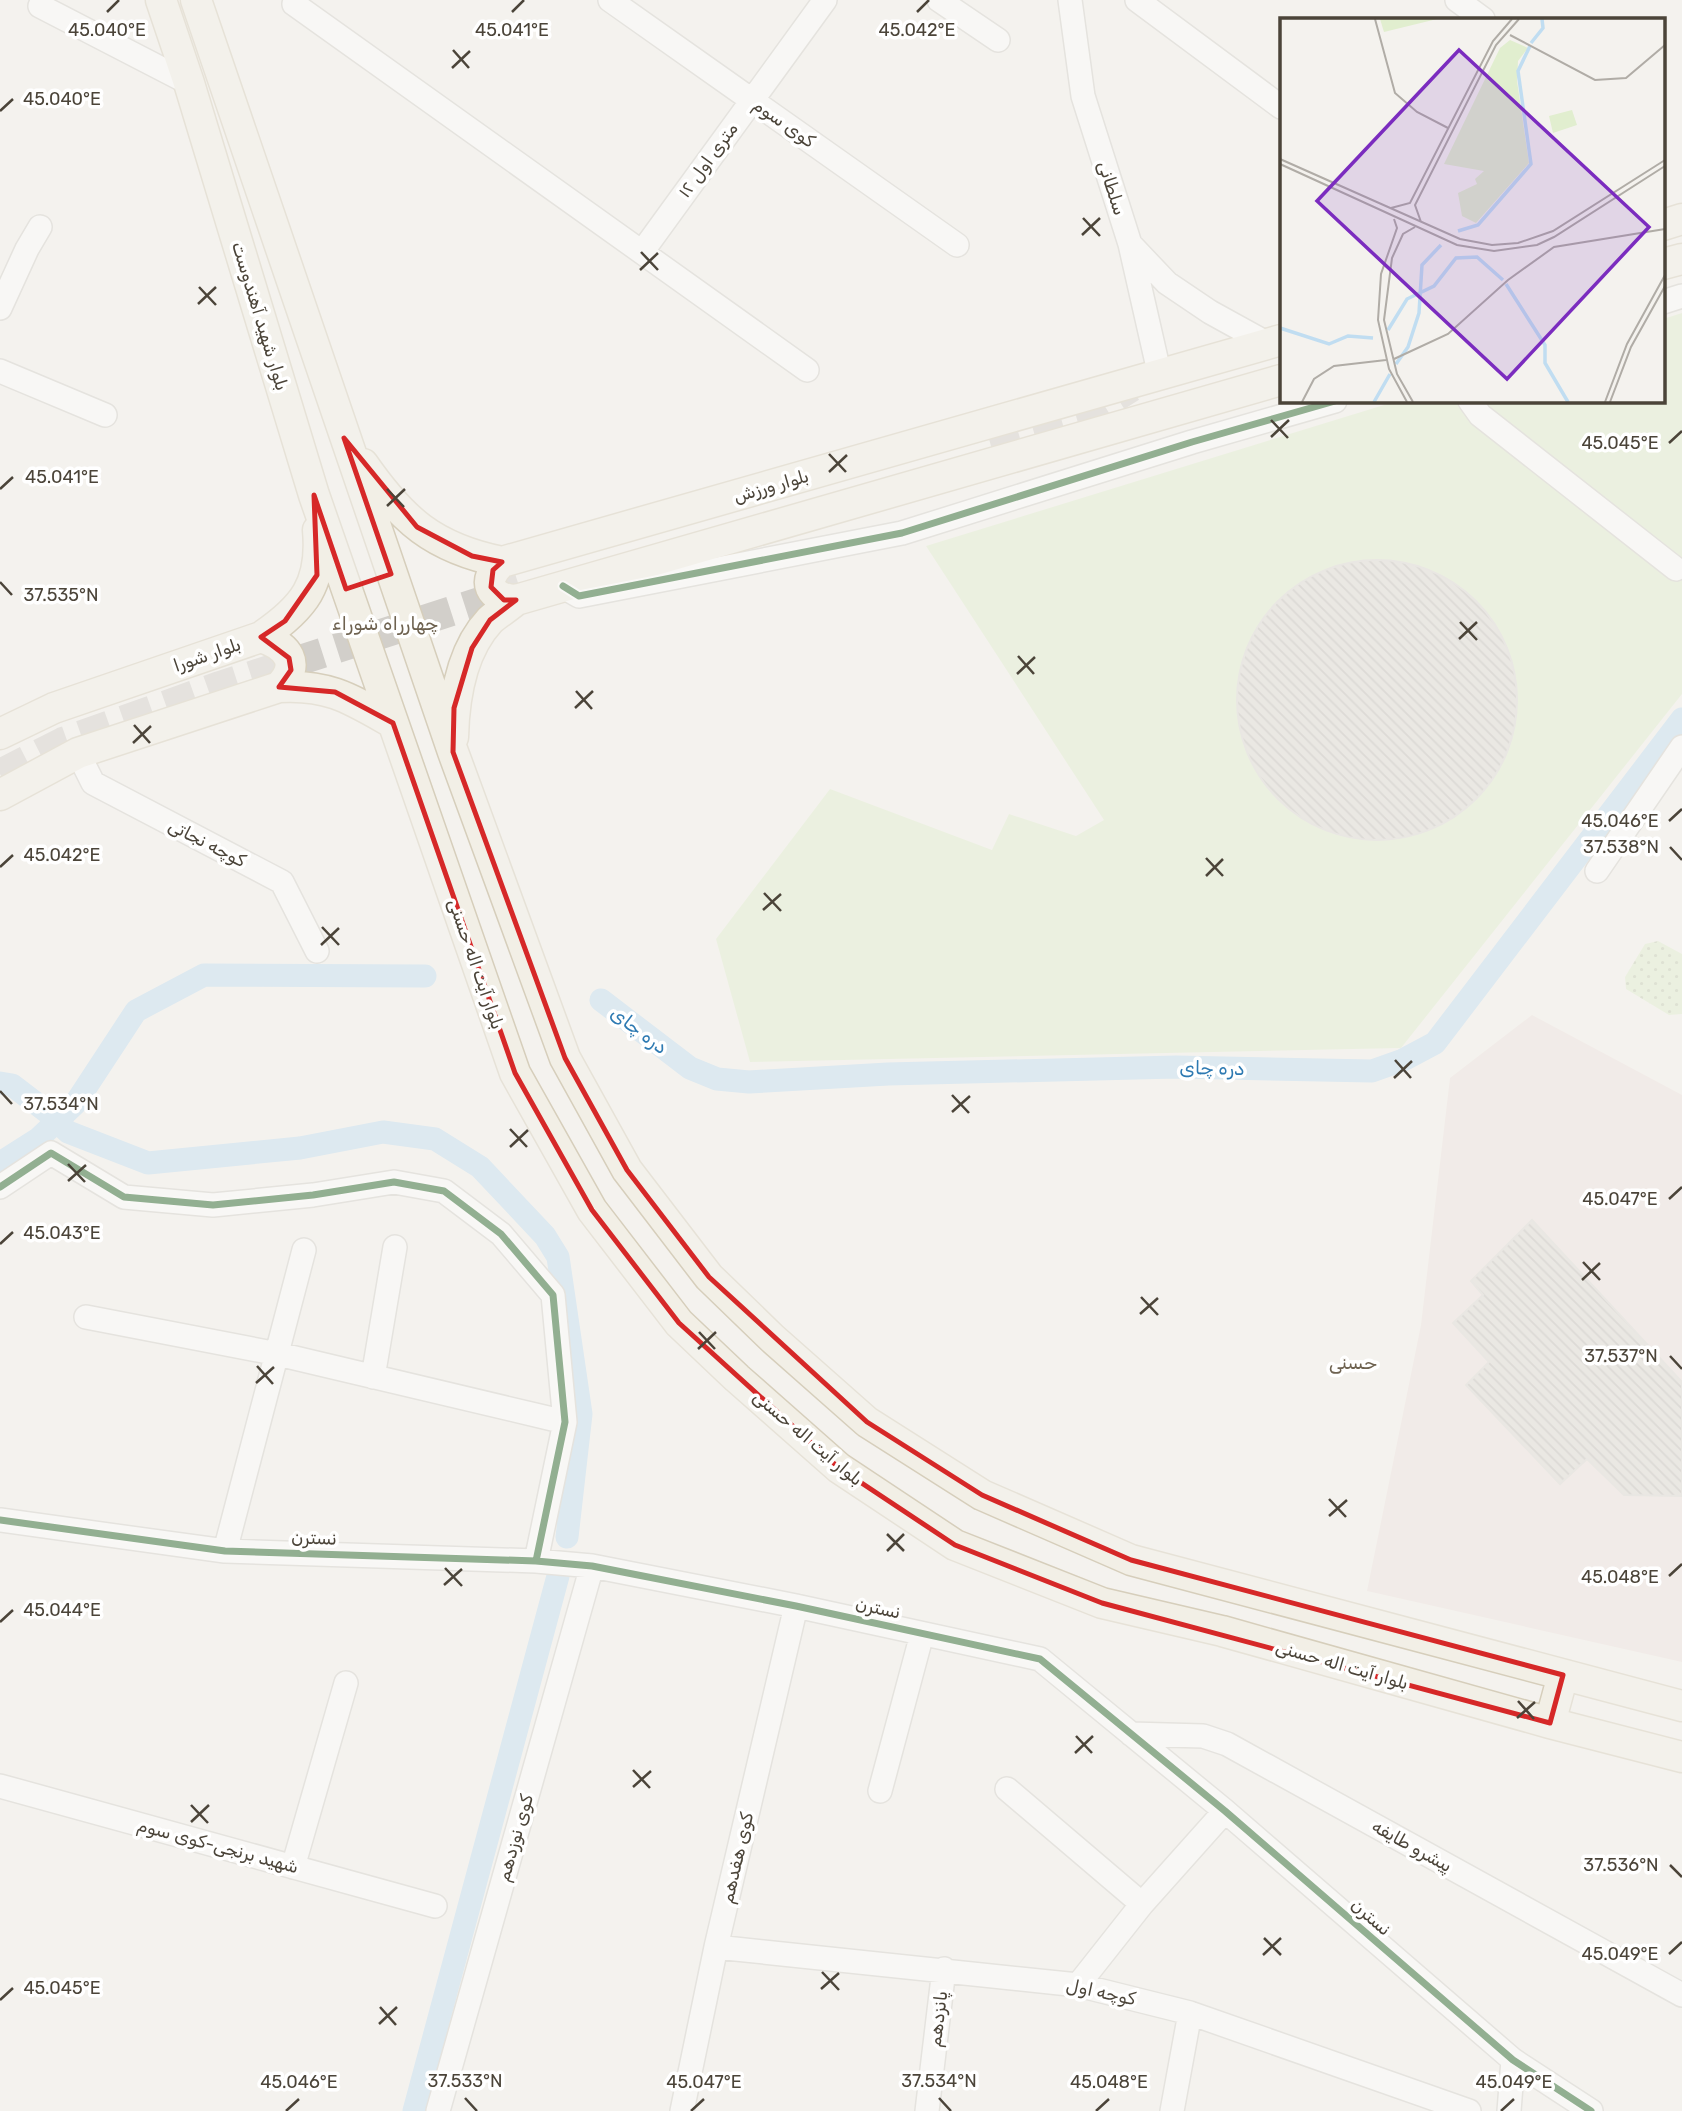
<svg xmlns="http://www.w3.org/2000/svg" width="1682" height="2111" viewBox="0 0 1682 2111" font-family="Rubik,'Noto Sans Arabic',sans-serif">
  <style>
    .medical { fill: #eee3df }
    .grass { fill: url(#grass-dots) }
    .pitch { fill: #e1eecf }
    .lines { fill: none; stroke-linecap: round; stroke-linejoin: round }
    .canal { stroke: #c0ddf1; stroke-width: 23 }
    .building { fill: url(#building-back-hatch); stroke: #dcd9d4; stroke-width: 2 }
    .major-tunnel { stroke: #d2cfca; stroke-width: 30; stroke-dasharray: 30 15; stroke-linecap: butt }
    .minor-casing { stroke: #d2d0cb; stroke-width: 26 }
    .major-casing { stroke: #d6cebb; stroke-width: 33 }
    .minor { stroke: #fdfdfc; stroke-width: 23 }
    .major { stroke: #f2efe6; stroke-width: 30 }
    .cycleway-casing { stroke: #fff; stroke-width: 11 }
    .cycleway { stroke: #1b5e20; stroke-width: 7 }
    .marked { fill: none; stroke: #d62828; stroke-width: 5; stroke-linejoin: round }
    .ticks { fill: none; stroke: #4b4439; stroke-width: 2.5 }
    .labels { text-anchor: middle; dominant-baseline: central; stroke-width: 7; stroke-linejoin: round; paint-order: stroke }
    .street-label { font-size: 18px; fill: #4b4439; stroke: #fff }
    .neighbourhood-label { font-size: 19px; fill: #6e6250; stroke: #fff }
    .water-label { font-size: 19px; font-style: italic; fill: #2e7ab2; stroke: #fff }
    .inset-river { fill: none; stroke: #c0ddf1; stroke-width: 3.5 }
    .inset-road { fill: none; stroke: #b0aca6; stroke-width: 2 }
    .view { fill: #7b2cbf; fill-opacity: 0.15; stroke: #7b2cbf; stroke-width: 3.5 }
    .inset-edge { fill: none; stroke: #4b4439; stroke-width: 3.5 }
    .ticks-label { font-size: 18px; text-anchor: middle; fill: #4b4439; stroke: #fff; stroke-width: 7; stroke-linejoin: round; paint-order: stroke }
  </style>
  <defs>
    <pattern id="grass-dots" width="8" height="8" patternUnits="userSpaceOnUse" patternTransform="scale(1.75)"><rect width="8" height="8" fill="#e1eecf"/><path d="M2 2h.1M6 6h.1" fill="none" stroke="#c3cdb2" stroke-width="1.8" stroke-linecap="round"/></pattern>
    <pattern id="building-back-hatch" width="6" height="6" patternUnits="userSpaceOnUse" patternTransform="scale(1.75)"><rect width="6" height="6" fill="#dedbd6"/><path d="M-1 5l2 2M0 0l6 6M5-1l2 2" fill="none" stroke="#c0bdb8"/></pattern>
  </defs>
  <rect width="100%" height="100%" fill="#f4f2ee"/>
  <!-- medical -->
  <path class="medical" d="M1532,1015L1682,1095V1662L1367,1591L1421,1325L1450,1078Z"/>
  <!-- grass -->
  <path class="grass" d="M1658,941L1682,954V1014L1669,1015L1626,989L1625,977L1645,944Z"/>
  <!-- pitch -->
  <path class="pitch" d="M1682,313V694L1401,1048L750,1062L716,939L830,789L992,850L1009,814L1076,836L1104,820L926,546L1397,401H1663V319Z"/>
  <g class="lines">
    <!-- canal -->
    <path class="canal" d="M601,1000L690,1068L717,1079L749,1082L888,1074L1176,1067L1372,1071L1403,1060L1435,1043L1682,719
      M0,1083L12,1085L46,1111L68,1132L148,1163L300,1148L383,1132L435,1139L480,1167L545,1236L558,1257L581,1414L567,1537
      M0,1163L38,1139L75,1104L136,1011L204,975L425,976
      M414,2111L558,1576"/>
  </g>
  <!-- building -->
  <path class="building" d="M1237 700a140 140 0 1 1 280 0a140 140 0 1 1-280 0Z
    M1532,1220L1682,1382V1496L1624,1495L1587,1459L1560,1484L1466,1385L1489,1362L1453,1323L1483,1295L1471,1281Z"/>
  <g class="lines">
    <!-- major-tunnel -->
    <path class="major-tunnel" d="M989,439L1098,408L1131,387
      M0,774L63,742L220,686L520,589"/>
    <!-- minor casing -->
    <g class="minor-casing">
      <path id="minor" d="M610,0L957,245
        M939,0L998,40
        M1070,0L1083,96L1130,244L1160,376
        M1137,0L1281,107
        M1457,0L1483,19
        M294,4L807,370
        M40,6L189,83
        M1130,244L1167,283L1210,312L1268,344
        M642,252L825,0
        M1663,302L1682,296
        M0,308L27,249L40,227
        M0,371L105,415
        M1470,401L1480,415L1676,569
        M565,588L579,596L902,533L1192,442L1335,401
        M78,753L93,783L282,882L317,951
        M1597,871L1682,747
        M0,1187L51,1153L124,1197L213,1205L313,1195L394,1182L444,1191L501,1234L553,1295L565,1422L536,1561
        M86,1317L278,1354L565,1422
        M373,1377L395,1247
        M0,1520L225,1551L536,1561L592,1566L796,1606L1040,1659L1225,1811L1513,2060L1591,2111
        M225,1551L304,1250
        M1131,1734L1203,1736L1227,1744L1682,1995
        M0,1786L435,1906
        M1007,1789L1142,1904
        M880,1791L922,1634
        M293,1867L346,1683
        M716,1947L1078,1985L1190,2013L1469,2111
        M1078,1985L1142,1904L1225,1811
        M438,2111L592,1566
        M682,2111L716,1947L796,1606
        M927,2111L944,1969
        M1172,2111L1190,2013
        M1509,2111L1513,2060"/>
    </g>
    <!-- major casing -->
    <g class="major-casing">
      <path id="major" d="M161,0L189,83L314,495L515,1073L592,1210L679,1323L737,1378L839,1468L955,1545L1102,1603L1222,1631L1550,1723L1682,1757
        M196,0L453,752L565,1058L627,1170L709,1277L772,1338L867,1422L982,1495L1131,1560L1682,1706
        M1663,225L1682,219
        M1663,264L1682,259
        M363,464C402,520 433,548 502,562L1281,340
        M502,562C480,581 490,599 516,600
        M261,637C288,646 302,664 279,687
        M0,734L54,708L261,637C304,608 323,584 318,530
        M453,737C454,698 462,650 490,620C498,613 508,607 516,600L1281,380
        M0,795L78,753L279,687C329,684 351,699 393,723
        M1550,1723L1563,1675"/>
    </g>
    <!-- minor -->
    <use href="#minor" class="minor"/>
    <!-- major -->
    <use href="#major" class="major"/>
    <!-- cycleway casing -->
    <g class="cycleway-casing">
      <path id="cycleway" d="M563,586L579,596L902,533L1192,442L1335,401
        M0,1187L51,1153L124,1197L213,1205L313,1195L394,1182L444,1191L501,1234L553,1295L565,1422L536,1561
        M0,1520L225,1551L536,1561L592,1566L796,1606L1040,1659L1225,1811L1513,2060L1591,2111"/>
    </g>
    <!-- cycleway -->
    <use href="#cycleway" class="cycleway"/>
  </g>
  <!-- marked area -->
  <path d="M0 0H1682V2111H0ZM344,438L417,527L472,556L502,562L493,570L491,587L504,600H516L490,620L472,648L454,708L453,752L565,1058L627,1170L709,1277L867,1422L982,1495L1131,1560L1563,1675L1550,1723L1102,1603L955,1545L839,1468L679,1323L592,1210L515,1073L393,723L335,692L279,687L291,670L289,658L261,637L285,621L317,575L314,495L346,589L391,574Z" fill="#f4f2ee" fill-opacity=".55" fill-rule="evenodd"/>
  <path class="marked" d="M344,438L417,527L472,556L502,562L493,570L491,587L504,600H516L490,620L472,648L454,708L453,752L565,1058L627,1170L709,1277L867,1422L982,1495L1131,1560L1563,1675L1550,1723L1102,1603L955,1545L839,1468L679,1323L592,1210L515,1073L393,723L335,692L279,687L291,670L289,658L261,637L285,621L317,575L314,495L346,589L391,574Z"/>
  <!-- ticks -->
  <path class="ticks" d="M107,12L119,0M512,12L524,0M917,12L929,0M453,50L469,68M452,68L470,51M0,111L13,99M1083,218L1100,236M1082,235L1100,218M641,252L658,270M640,270L658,253M199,287L216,305M198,304L216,287M1271,420L1288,438M1271,437L1289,420M1669,443L1682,431M829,454L846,472M829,472L847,455M0,489L13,477M387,489L404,507M387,506L405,489M0,582L12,595M1460,622L1477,640M1459,639L1477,622M1018,656L1034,674M1017,674L1035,657M576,691L592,709M575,708L593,691M134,725L150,743M133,743L151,726M1669,821L1682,809M1670,847L1682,860M1206,858L1223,876M0,867L13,855M1206,876L1223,859M764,893L781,911M763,910L781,894M322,927L339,945M321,945L339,928M1395,1060L1411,1078M1394,1078L1412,1061M0,1091L12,1104M952,1095L969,1113M952,1112L970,1096M510,1129L527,1147M510,1147L528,1130M68,1164L85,1182M68,1181L86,1165M1669,1199L1682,1187M0,1244L13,1232M1583,1262L1600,1280M1582,1280L1600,1263M1141,1297L1158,1315M1140,1314L1158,1298M699,1332L715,1349M698,1349L716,1332M1670,1356L1682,1369M257,1366L273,1384M256,1383L274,1367M1329,1499L1346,1517M1329,1516L1347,1500M887,1534L904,1551M887,1551L904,1534M445,1568L462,1586M1669,1576L1682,1564M444,1585L462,1569M0,1622L13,1610M1518,1701L1534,1719M1517,1718L1535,1702M1076,1736L1092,1753M1075,1753L1093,1736M633,1770L650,1788M633,1787L651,1771M191,1805L208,1823M191,1822L209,1805M1670,1865L1682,1877M1264,1938L1281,1955M1669,1954L1682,1942M1263,1955L1281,1938M822,1972L839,1990M821,1989L839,1973M0,2000L13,1988M380,2007L396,2025M379,2024L397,2007M465,2098L477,2111M939,2098L951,2111M286,2111L299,2099M691,2111L704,2099M1096,2111L1109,2099M1501,2111L1514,2099"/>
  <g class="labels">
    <!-- street labels -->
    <g class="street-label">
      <text transform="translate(784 123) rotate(35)">کوی سوم</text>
      <text transform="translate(708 160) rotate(-54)">۱۲ متری اول</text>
      <text transform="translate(1112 188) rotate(72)">سلطانی</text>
      <text transform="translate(260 316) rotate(73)">بلوار شهید آهندوست</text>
      <text transform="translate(771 486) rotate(-16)">بلوار ورزش</text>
      <text transform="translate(207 655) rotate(-19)">بلوار شورا</text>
      <text transform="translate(207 843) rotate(27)">کوچه نجاتی</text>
      <text transform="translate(476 964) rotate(71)">بلوار آیت اله حسنی</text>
      <text transform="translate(808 1438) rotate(40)">بلوار آیت اله حسنی</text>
      <text transform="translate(314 1538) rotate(2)">نسترن</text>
      <text transform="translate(878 1608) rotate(12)">نسترن</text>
      <text transform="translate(1342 1665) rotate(16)">بلوار آیت اله حسنی</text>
      <text transform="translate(515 1838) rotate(-74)">کوی نوزدهم</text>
      <text transform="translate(218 1846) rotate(15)">شهید برنجی-کوی سوم</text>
      <text transform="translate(1412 1846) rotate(29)">پیشرو طایفه</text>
      <text transform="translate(737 1858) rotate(-77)">کوی هفدهم</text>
      <text transform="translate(1371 1917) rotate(41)">نسترن</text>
      <text transform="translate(1101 1992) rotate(12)">کوچه اول</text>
      <text transform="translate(938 2019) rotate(-83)">پانزدهم</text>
    </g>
    <!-- neighbourhood labels -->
    <g class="neighbourhood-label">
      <text x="385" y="623">چهارراه شوراء</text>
      <text x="1353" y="1362">حسنی</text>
    </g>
    <!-- water labels -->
    <g class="water-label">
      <text transform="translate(639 1030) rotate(37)">دره چای</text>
      <text transform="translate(1212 1068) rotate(1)">دره چای</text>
    </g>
  </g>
  <!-- overview -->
  <g transform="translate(1280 18)">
    <rect width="385" height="385" fill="#f4f2ee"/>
    <path d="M100,1H157L104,14Z" fill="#e1eecf"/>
    <path d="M230,22L248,30L238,43L237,63L249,145L196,205L182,198L178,175L197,166L195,161L204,153L164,146L220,30ZM292,92L297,107L273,115L269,98Z" fill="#e1eecf"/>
    <path class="inset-river" d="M251,25L263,10L262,1M178,213L198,207L251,146L238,53L250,28M226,266L265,327V345L288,384M0,310L49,326L68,318L93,320M108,312L127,281L154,268L176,240L197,239L223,262M116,346L128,329L139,295L142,247L161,227M94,384L110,356"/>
    <path class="inset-road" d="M95,1L115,75L137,94L168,110M230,17L315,62L346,60L385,27M0,141L180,221L212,227L238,225L273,213L385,142M0,146L177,227L214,233L257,227L274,219L385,148M111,190L130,185L213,23L232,1M114,201L117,210L101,256L98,302L109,351L127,384M141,204L135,187L216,27L239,1M114,341L168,316L228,262L274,229L385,211M22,384L34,361L54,348L106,342M133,384L117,356L104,302L112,240L123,216L135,209M325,384L347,326L385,257M330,384L351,329L385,268"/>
    <path class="view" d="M179,32L369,209L227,361L37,183Z"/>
    <rect width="385" height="385" class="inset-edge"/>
  </g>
  <g class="ticks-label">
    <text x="107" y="36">45.040°E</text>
    <text x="512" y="36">45.041°E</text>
    <text x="917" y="36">45.042°E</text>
    <text x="62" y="105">45.040°E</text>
    <text x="1620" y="449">45.045°E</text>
    <text x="62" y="483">45.041°E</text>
    <text x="61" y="601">37.535°N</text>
    <text x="1620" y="827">45.046°E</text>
    <text x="1621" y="853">37.538°N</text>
    <text x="62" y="861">45.042°E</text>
    <text x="61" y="1110">37.534°N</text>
    <text x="1620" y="1205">45.047°E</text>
    <text x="62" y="1239">45.043°E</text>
    <text x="1621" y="1362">37.537°N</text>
    <text x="1620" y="1583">45.048°E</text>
    <text x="62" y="1616">45.044°E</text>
    <text x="1621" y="1871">37.536°N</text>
    <text x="1620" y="1960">45.049°E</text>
    <text x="62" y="1994">45.045°E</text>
    <text x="465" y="2087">37.533°N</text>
    <text x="939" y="2087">37.534°N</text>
    <text x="299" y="2088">45.046°E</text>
    <text x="704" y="2088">45.047°E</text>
    <text x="1109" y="2088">45.048°E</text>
    <text x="1514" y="2088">45.049°E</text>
  </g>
</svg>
